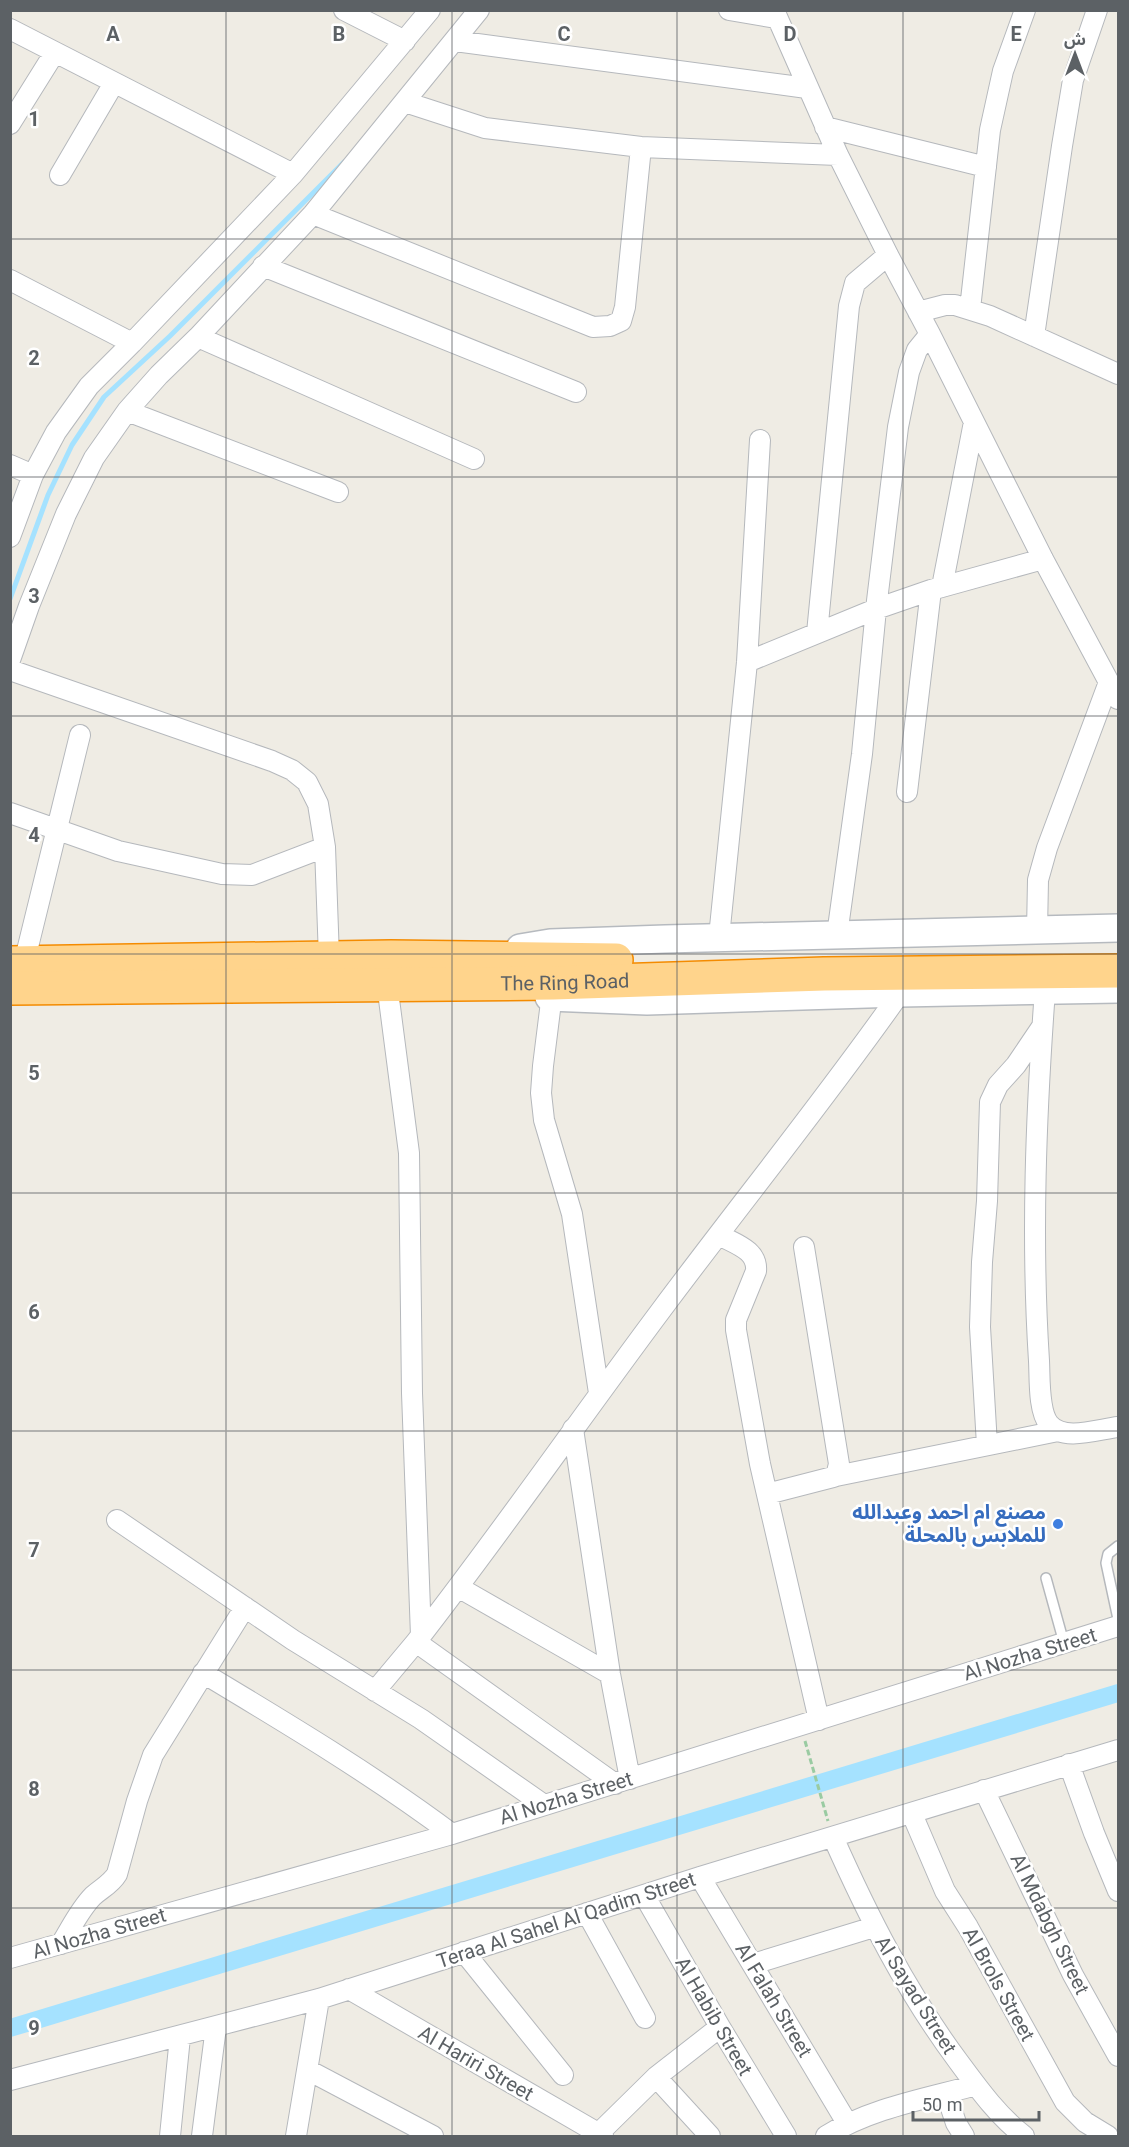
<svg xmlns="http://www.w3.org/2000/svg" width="1129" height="2147" viewBox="0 0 1129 2147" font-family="Roboto,'Noto Sans Arabic',sans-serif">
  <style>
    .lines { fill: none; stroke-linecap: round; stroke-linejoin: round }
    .stream { stroke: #a5e2ff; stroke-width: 5 }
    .canal { stroke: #a5e2ff; stroke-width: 18 }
    .lane-casing { stroke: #b5b8bc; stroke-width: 12 }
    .street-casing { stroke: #b5b8bc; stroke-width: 22 }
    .secondary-casing { stroke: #b6babf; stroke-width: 30 }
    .highway-casing { stroke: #f48b00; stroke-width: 36 }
    .path { stroke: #9acba2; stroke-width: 3; stroke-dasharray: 6 3; stroke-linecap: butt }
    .lane { stroke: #fff; stroke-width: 9 }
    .street { stroke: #fff; stroke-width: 20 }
    .secondary { stroke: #fff; stroke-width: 27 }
    .highway { stroke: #ffd48c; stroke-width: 33 }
    .grid { fill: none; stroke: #5c6165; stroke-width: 1.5; stroke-opacity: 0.55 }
    .shop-dot { fill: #3f7fe0; stroke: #fff; stroke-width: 2 }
    .labels { text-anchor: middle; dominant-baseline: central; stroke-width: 5; stroke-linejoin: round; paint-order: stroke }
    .street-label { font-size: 20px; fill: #5c6165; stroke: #fff }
    .shop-label { font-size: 20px; font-weight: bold; fill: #366cbe; stroke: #fff; text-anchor: end }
    .grid-label { font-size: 20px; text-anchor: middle; font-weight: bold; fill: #5c6165; stroke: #fff; stroke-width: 5; stroke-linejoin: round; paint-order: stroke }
  </style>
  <rect width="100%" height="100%" fill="#efece4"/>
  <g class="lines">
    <!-- stream -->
    <path class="stream" d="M10,599L48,495L72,445L104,397L170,336L344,162"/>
    <!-- canal -->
    <path class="canal" d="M10,2028L1118,1693"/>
    <!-- lane casing -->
    <g class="lane-casing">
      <path id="lane" d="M1118,1546L1108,1554L1106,1563L1118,1619
        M1046,1578L1064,1643"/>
    </g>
    <!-- street casing -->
    <g class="street-casing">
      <path id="street" d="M344,10L405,41
        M729,10L776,18
        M774,10L838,155L888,255L930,334L1043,559L1118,699
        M10,29L293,174
        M455,41L807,88
        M405,102L485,128L641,147L838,155
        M10,124L55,52
        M825,127L986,167
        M60,175L114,83
        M313,214L593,327L610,326L621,321L625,307L641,147
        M263,266L576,392
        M10,280L132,343
        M970,309L990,130L1003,71L1025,10
        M918,312L945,305H955L990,316L1118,374
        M1034,336L1062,146L1073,80L1097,10
        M198,337L474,459
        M127,411L338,492
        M10,465L33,475
        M10,537L33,475L56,432L89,386L132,343L293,174L430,10
        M942,587L974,422
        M817,633L849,306L855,283L888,255
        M10,660L29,606L66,514L94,458L127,411L159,375L198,337L313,214L479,10
        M747,662L876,609L931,590L1043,559
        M10,670L272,761L292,770L307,782L318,804L325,847L329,958
        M907,792L931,590
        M10,813L118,851L222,874L252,875L325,847
        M1037,931L1038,880L1047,848L1109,682
        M837,935L862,754L876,609L898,427L909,372L917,350L930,334
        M719,937L747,662L760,440
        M24,963L80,735
        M387,984L409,1153L412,1393L421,1636
        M553,986L543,1066L541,1093L544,1120L572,1214L599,1393
        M1045,990C1036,1114 1031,1237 1039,1361C1040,1377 1038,1411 1049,1424C1063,1442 1099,1429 1118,1427
        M719,1235C735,1244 758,1250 756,1271L736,1320V1330L760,1464L819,1720
        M573,1429L610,1674L630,1779
        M987,1445L980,1327L982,1262L987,1201L990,1102L998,1085L1016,1065L1041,1028
        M836,1476L1058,1431
        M767,1494L833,1477L836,1476L839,1464L804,1247
        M117,1520L293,1640L421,1719L544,1805
        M458,1587L610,1674
        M416,1642C501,1533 579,1420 662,1309C741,1203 824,1101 900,993
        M203,1673C288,1724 373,1775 452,1834
        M375,1691L416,1642L615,1784
        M1069,1764L1094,1833L1118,1891
        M984,1790L1073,1975L1118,2056
        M912,1814L945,1891L968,1927L1065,2102L1085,2122L1108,2136
        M833,1837C868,1916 906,1991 958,2061C978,2088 997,2115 1024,2136
        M700,1877L847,2123
        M644,1895L720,2027L786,2136
        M587,1913L645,2018
        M61,1944C71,1928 80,1909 93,1896C102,1888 111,1884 117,1874L137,1801L153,1755L245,1607
        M464,1952L563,2075
        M10,1958L452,1834L1118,1626
        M753,1964L874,1927
        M349,1989L603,2136
        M308,2070L433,2136
        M656,2077L710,2136
        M10,2080L319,1999L700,1877L1118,1750
        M946,2093L956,2123L964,2136
        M170,2136L180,2037
        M202,2136L216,2027
        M296,2136L319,1999
        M596,2136L656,2077L720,2027
        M826,2136C871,2108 925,2099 976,2085"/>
    </g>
    <!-- secondary casing -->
    <g class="secondary-casing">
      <path id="secondary" d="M520,948L550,943L665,939L1118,928
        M549,997L647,1001L900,993L1118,989"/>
    </g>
    <!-- highway casing -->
    <g class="highway-casing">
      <g id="highway">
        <path d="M10,963L391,957L616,960"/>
        <path id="s1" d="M10,988L553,983L824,974L1118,971"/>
      </g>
    </g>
    <!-- path -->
    <path class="path" d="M805,1741L828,1821"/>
    <!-- lane -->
    <use href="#lane" class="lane"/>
    <!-- street -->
    <use href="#street" class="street"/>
    <!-- secondary -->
    <use href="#secondary" class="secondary"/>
    <!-- highway -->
    <use href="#highway" class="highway"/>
  </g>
  <!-- grid -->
  <path class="grid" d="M226,10V2136M452,10V2136M677,10V2136M903,10V2136M10,239H1118M10,477H1118M10,716H1118M10,954H1118M10,1193H1118M10,1431H1118M10,1670H1118M10,1908H1118"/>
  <!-- markers -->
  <circle class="shop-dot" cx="1058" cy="1524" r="6"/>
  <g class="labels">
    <!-- street labels -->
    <g class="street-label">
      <text stroke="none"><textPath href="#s1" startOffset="555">The Ring Road</textPath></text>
      <text transform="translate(1030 1654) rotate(-17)">Al Nozha Street</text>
      <text transform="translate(566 1798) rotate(-17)">Al Nozha Street</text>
      <text transform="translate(566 1920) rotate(-18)">Teraa Al Sahel Al Qadim Street</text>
      <text transform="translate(1050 1924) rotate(64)">Al Mdabgh Street</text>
      <text transform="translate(99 1933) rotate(-16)">Al Nozha Street</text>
      <text transform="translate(999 1984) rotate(61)">Al Brols Street</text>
      <text transform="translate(916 1995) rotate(58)">Al Sayad Street</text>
      <text transform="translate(774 2000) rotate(59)">Al Falah Street</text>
      <text transform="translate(714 2016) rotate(60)">Al Habib Street</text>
      <text transform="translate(476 2063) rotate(30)">Al Hariri Street</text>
    </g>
    <!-- shop labels -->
    <g class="shop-label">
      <text x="1046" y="1512">مصنع ام احمد وعبدالله<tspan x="1046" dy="23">للملابس بالمحلة</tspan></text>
    </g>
  </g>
  <g class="grid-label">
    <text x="113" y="41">A</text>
    <text x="339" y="41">B</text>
    <text x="564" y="41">C</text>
    <text x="790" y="41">D</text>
    <text x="1016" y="41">E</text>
    <text x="34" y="126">1</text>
    <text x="34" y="365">2</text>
    <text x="34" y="603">3</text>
    <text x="34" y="842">4</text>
    <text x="34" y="1080">5</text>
    <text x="34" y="1319">6</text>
    <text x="34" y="1557">7</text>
    <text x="34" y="1796">8</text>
    <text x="34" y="2035">9</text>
  </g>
  <!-- border -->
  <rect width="1129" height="2147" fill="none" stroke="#5c6165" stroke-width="24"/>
  <!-- north arrow -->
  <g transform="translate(1075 54)" stroke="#ffffff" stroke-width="4.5" paint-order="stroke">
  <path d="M0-4.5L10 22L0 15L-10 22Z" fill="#5c6165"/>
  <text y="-9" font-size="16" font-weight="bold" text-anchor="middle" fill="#5c6165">ش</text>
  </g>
  <!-- scale -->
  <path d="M913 2111v9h126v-9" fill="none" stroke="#5c6165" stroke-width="3"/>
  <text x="922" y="2111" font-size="18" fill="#5c6165" stroke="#ffffff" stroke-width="4.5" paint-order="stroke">50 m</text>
</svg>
